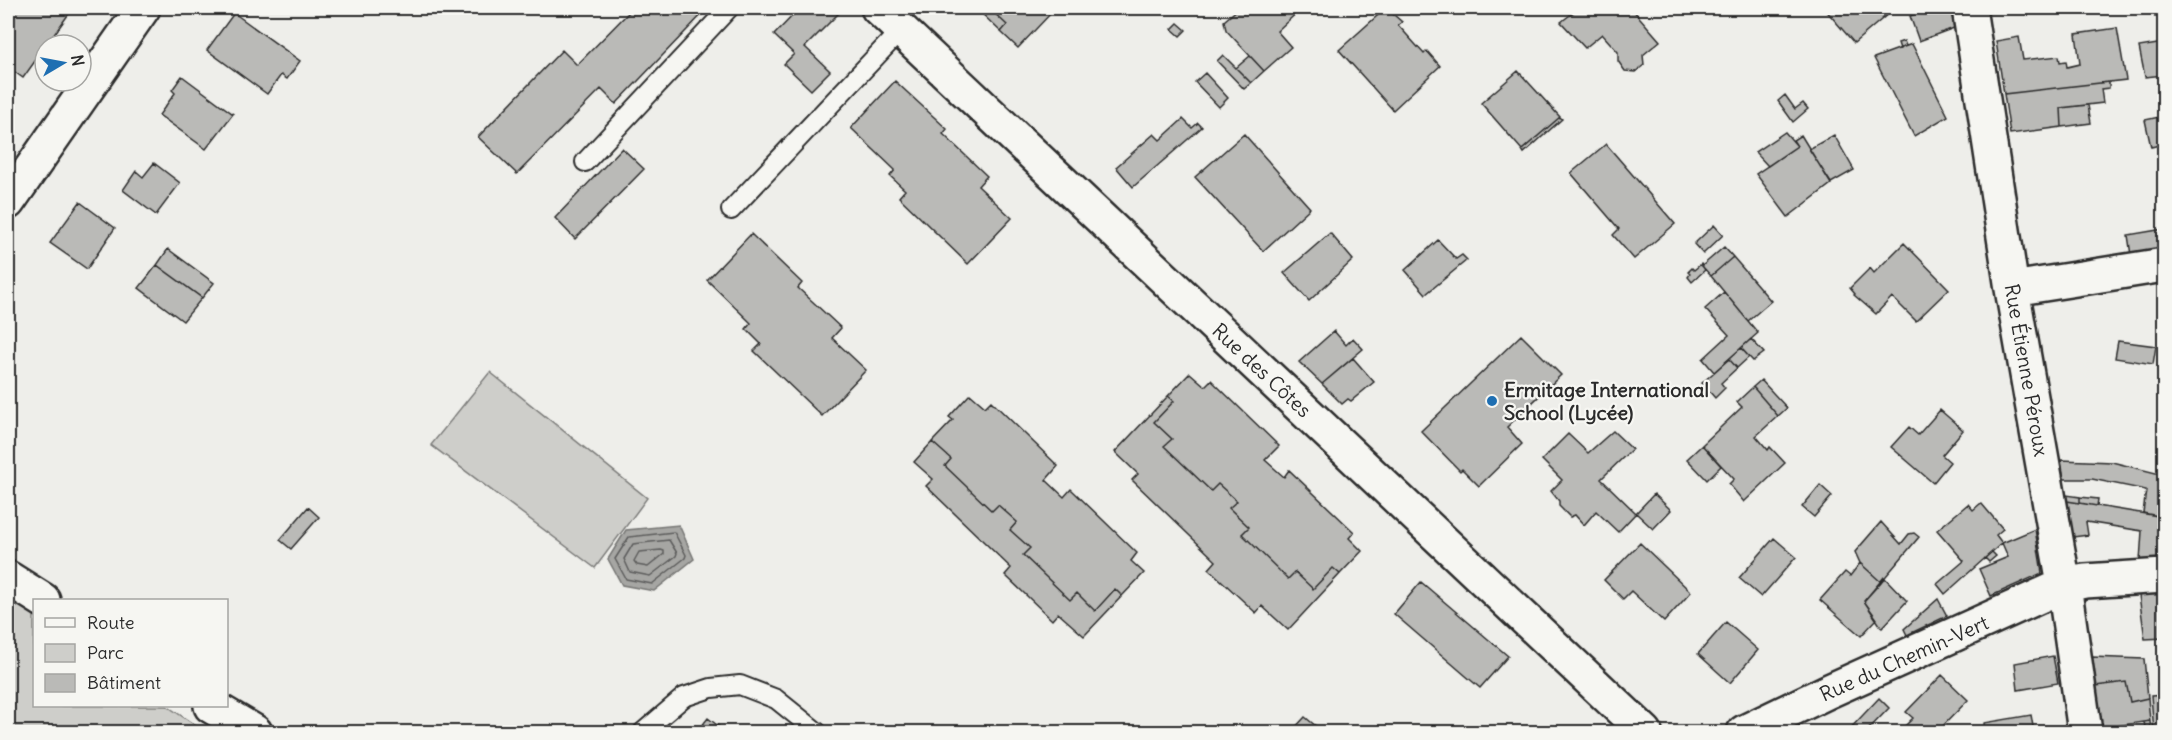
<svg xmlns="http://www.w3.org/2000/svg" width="2172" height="740" viewBox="0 0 2172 740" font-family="Delius,sans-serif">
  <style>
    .green { fill: #cececa; stroke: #7c7c7a; stroke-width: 1.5 }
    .water { fill: #a6a6a3; stroke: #757573; stroke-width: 1.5 }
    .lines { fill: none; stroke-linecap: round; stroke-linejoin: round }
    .shore { stroke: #5c5c5b; stroke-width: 1.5 }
    .building { fill: #babab7; stroke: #2b2b2b; stroke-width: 1.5 }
    .lane-casing { stroke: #2b2b2b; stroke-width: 22 }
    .street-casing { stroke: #2b2b2b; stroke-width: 38 }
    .lane { stroke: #f6f6f2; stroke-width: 18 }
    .street { stroke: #f6f6f2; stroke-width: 33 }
    .poi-dot { fill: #1f6fb2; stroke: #f6f6f2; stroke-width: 2 }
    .labels { text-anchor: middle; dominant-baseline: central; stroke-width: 4.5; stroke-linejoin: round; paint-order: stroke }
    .street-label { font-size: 20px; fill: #2b2b2b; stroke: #f6f6f2 }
    .poi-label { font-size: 20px; font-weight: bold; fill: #2b2b2b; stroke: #f6f6f2; text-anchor: start }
  </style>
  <rect width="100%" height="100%" fill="#eeeeea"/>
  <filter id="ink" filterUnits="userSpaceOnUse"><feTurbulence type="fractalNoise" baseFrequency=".0167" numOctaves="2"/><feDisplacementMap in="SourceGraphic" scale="12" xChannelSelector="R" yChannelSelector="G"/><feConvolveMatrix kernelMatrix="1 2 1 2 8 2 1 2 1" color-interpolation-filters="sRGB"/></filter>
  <g filter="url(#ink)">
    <!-- green -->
    <path class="green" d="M490,372L647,498L595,568L431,445Z
      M8,594L34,613V706H167L205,732H8Z"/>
    <!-- water -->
    <path class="water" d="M679,525L694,559L654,591L622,585L608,559L626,530Z"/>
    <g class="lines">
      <!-- shore -->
      <path class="shore" d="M674,532L686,555L685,558L652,584L626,579L615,559L629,537Z
        M669,540L677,553L676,556L650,576L630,572L624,559L633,544Z
        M661,550L664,551V554L648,567L637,565L634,561L639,552Z"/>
    </g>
    <!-- building -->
    <path class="building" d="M8,8H73L23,78L8,67Z
      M633,8H708L616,104L601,89L517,174L478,137L562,50L577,65Z
      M800,8H844L805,47L830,71L811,90L784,64L794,54L774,35Z
      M976,8H989L1007,25L1001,32Z
      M989,8H1051L1054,10L1018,48L1001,32L1007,25Z
      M1239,8H1302L1277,31L1291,47L1264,71L1226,30L1224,21Z
      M1386,8L1402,22L1398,25L1424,54L1427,51L1440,66L1393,110L1339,50Z
      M1579,8H1636L1633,10L1660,41L1643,55L1644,65L1635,72L1625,71L1618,61V52L1602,34L1585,48L1561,22Z
      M1824,8H1895L1854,43Z
      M1931,8H1951L1954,28L1919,41L1910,16Z
      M2153,8H2164V30L2162,31L2160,16L2155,17Z
      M234,13L300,61L287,79L281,75L267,94L207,50Z
      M1178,23L1186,30L1180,36L1172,29Z
      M2117,28L2126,80L2004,94L1996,41L2019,37L2023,60L2059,56L2060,62L2066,61L2067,67L2080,64L2076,34Z
      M1904,41L1906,46L1900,49L1898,43Z
      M2164,43V75L2145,77L2139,47Z
      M1912,44L1948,116L1914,136L1874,58Z
      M1223,55L1251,83L1244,89L1217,61Z
      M1250,56L1264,71L1251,83L1236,68Z
      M1518,71L1560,117L1522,150L1481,103Z
      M1205,73L1228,98L1219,107L1195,82Z
      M182,76L233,114L206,149L159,115L175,93L172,90Z
      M895,81L947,129L943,134L987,176L978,186L1012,218L968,264L899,197L905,190L890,176L895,170L851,128Z
      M2109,82V88L2101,89L2103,103L2061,108L2062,127L2010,134L2004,94Z
      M1785,95L1795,109L1803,103L1808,109L1793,122L1778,101Z
      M2088,105L2091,123L2062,127L2061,108Z
      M2164,116V144L2151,147L2145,120Z
      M1560,117L1562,119L1524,153L1522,150Z
      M1183,119L1192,128L1198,123L1202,127L1133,187L1116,167L1154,134L1160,140Z
      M1785,132L1797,146L1768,166L1755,152Z
      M1244,134L1310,208L1263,251L1195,177Z
      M1801,135L1831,184L1788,217L1756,174L1797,146L1793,140Z
      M1834,135L1854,170L1831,183L1809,149Z
      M1606,144L1675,224L1634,259L1613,235L1619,229L1571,173Z
      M622,148L644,169L575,239L555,218Z
      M154,163L180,183L156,215L123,190L136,171L143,177Z
      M80,202L115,228L87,269L50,243Z
      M1714,225L1723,235L1703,254L1694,244Z
      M2164,229V249L2131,255L2128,235Z
      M1330,233L1353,260L1309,301L1284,273Z
      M751,234L802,283L798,288L841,328L832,338L866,370L822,416L754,351L761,344L746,329L751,323L707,280Z
      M1438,240L1456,259L1462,255L1467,260L1426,294L1405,270Z
      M1904,243L1949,289L1916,321L1892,297L1876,314L1854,295L1855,294L1850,288L1870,268L1874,273Z
      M1724,247L1733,257L1711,276L1702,266Z
      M168,249L214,283L202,298L157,265Z
      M1733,257L1771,301L1748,321L1711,276Z
      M1701,264L1705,270L1692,282L1688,277L1690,274L1688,272L1692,268L1694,270Z
      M157,265L202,298L183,321L139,288Z
      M1724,292L1758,333L1714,372L1703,359L1729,335L1705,309Z
      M1334,331L1346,345L1353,338L1363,349L1322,384L1299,362Z
      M1521,335L1561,375L1507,427L1522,444L1479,486L1462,469L1460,471L1421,431Z
      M1751,339L1764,353L1753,361L1741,348Z
      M2118,341L2156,346L2153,364L2115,358Z
      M1741,348L1749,357L1737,368L1729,359Z
      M1353,358L1374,382L1351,401L1348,399L1342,404L1322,384Z
      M1729,359L1737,368L1721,383L1725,388L1715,398L1702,383Z
      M1190,373L1205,386L1211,380L1279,446L1265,460L1284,477L1289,470L1354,532L1349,538L1362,551L1340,574L1333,568L1313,589L1295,572L1288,579L1242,534L1249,527L1229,508L1237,501L1218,484L1211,491L1164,446L1172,439L1154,422L1174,401L1168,396Z
      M1761,380L1787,408L1778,416L1753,387Z
      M1753,387L1778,416L1756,436L1768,450L1770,447L1785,463L1744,502L1729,484L1734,479L1702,445L1742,407L1737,402Z
      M970,394L985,407L991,401L1058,466L1046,480L1064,497L1071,489L1137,553L1131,561L1144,573L1122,596L1115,589L1095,611L1077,593L1070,600L1023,555L1030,548L1010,530L1017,522L998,505L992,511L945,466L951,459L932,442L953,420L949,417Z
      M1168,396L1174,401L1154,422L1172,439L1164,446L1211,491L1218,484L1237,501L1229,508L1249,527L1242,534L1288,579L1295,572L1313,589L1333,568L1340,574L1288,630L1262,606L1256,613L1209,569L1216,561L1132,480L1138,474L1115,452Z
      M1940,410L1963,430L1942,455L1950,462L1933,483L1891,447L1909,427L1918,435Z
      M1613,431L1632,449L1601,479L1636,513L1618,532L1596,511L1584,525L1575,515L1570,517L1559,506V501L1551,491L1562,480L1542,460L1568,434L1588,453Z
      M932,442L951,459L945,466L992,511L998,505L1017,522L1010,530L1030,548L1023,555L1070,600L1077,593L1095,611L1115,589L1122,596L1084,636L1058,613L1052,620L1005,575L1011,568L926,486L933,479L914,462Z
      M1702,445L1721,466L1707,480L1687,459Z
      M2061,460L2112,462L2164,475V517L2143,513L2146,490L2092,479H2064Z
      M1820,485L1832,496L1814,517L1802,507Z
      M1654,494L1671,510L1653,529L1636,513Z
      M2066,495L2080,497V503L2067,501Z
      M2080,497L2098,499L2097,506L2080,503Z
      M2067,501L2164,517V560L2140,561L2142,531L2086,522L2088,535L2073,537Z
      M1981,503L2003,529L1996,535L2002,543L1945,594L1937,584L1964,561L1937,530L1968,504L1973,510Z
      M308,507L319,517L291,549L280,540Z
      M1881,522L1901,544L1909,534L1914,533L1919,537L1881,582L1860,563L1855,552Z
      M2035,529L2042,573L1991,596L1979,569L2008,557L2002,543Z
      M1774,538L1796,557L1761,597L1739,578Z
      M1640,543L1691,592L1664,622L1631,591L1623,599L1604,580Z
      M1992,552L1996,556L1989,562L1985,558Z
      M1860,563L1881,582L1864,601L1877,619L1861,636L1820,600L1845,572L1850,576Z
      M1884,577L1907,601L1882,628L1864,601Z
      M1421,582L1508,656L1480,688L1394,614Z
      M2164,586V638L2145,639L2138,588Z
      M1938,599L1947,616L1907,635L1904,629Z
      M1726,622L1758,650L1730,683L1698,654Z
      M2053,656L2058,683L2018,690L2015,663Z
      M2091,657L2144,659L2148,698L2130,702L2126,682L2096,686Z
      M1942,675L1968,700L1937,732H1899L1913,718L1906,712Z
      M2126,682L2130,702L2148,698L2150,721L2102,728L2096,686Z
      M2164,695V732H2154L2151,696Z
      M1879,698L1889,708L1866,732H1847Z
      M2031,715L2034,732H1985L1984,723Z
      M1305,717L1323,732H1291Z
      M708,718L726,732H697Z
      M2150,721L2151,732H2116L2145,727L2144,722Z
      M1534,726L1541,732H1528Z"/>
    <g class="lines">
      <!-- lane casing -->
      <g class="lane-casing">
        <path id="lane" d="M585,162L729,8
          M731,210L901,30
          M643,732L684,697L711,688L740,685L776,699L817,732"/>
      </g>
      <!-- street casing -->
      <g class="street-casing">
        <path id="street" d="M878,8L1645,732
          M1969,8L2012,289L2064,585L2085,732
          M8,202L143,8
          M2012,289L2164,265
          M8,578L43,600
          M211,706L255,732
          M1744,732L1829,691L2064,585L2085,581L2164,576"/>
      </g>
      <!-- lane -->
      <use href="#lane" class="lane"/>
      <!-- street -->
      <use href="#street" class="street"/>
    </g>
  </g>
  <!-- markers -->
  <circle class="poi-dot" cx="1492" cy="401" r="6"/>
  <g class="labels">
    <!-- street labels -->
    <g class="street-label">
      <text transform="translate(1262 370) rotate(43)">Rue des Côtes</text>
      <text transform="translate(2027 370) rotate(80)">Rue Étienne Péroux</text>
      <text transform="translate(1904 658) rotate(-24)">Rue du Chemin-Vert</text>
    </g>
    <!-- poi labels -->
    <g class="poi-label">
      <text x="1504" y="389">Ermitage International<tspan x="1504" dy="23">School (Lycée)</tspan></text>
    </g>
  </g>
  <!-- margin -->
  <rect width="2172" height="740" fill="none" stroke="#f6f6f2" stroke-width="30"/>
  <rect x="15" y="15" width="2142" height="710" fill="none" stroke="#2b2b2b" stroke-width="2" filter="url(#ink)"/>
  <!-- legend -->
  <rect x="33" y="599" width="195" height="108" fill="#f6f6f2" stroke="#a5a5a2" stroke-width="1.5"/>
  <rect x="45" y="618" width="30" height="9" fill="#f6f6f2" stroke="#a5a5a2" stroke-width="1.5"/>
  <text x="87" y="629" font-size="18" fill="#2b2b2b">Route</text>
  <rect x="45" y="644" width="30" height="18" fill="#cececa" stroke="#a5a5a2" stroke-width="1.5"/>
  <text x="87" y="659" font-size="18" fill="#2b2b2b">Parc</text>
  <rect x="45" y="674" width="30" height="18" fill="#babab7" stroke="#a5a5a2" stroke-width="1.5"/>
  <text x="87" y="689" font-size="18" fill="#2b2b2b">Bâtiment</text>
  <!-- north arrow -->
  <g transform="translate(63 63) rotate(80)"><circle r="28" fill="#f6f6f2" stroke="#a5a5a2" stroke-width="1.5"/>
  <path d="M0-4.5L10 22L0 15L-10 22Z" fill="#1f6fb2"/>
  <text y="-9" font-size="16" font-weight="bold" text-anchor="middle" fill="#2b2b2b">N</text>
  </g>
</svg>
